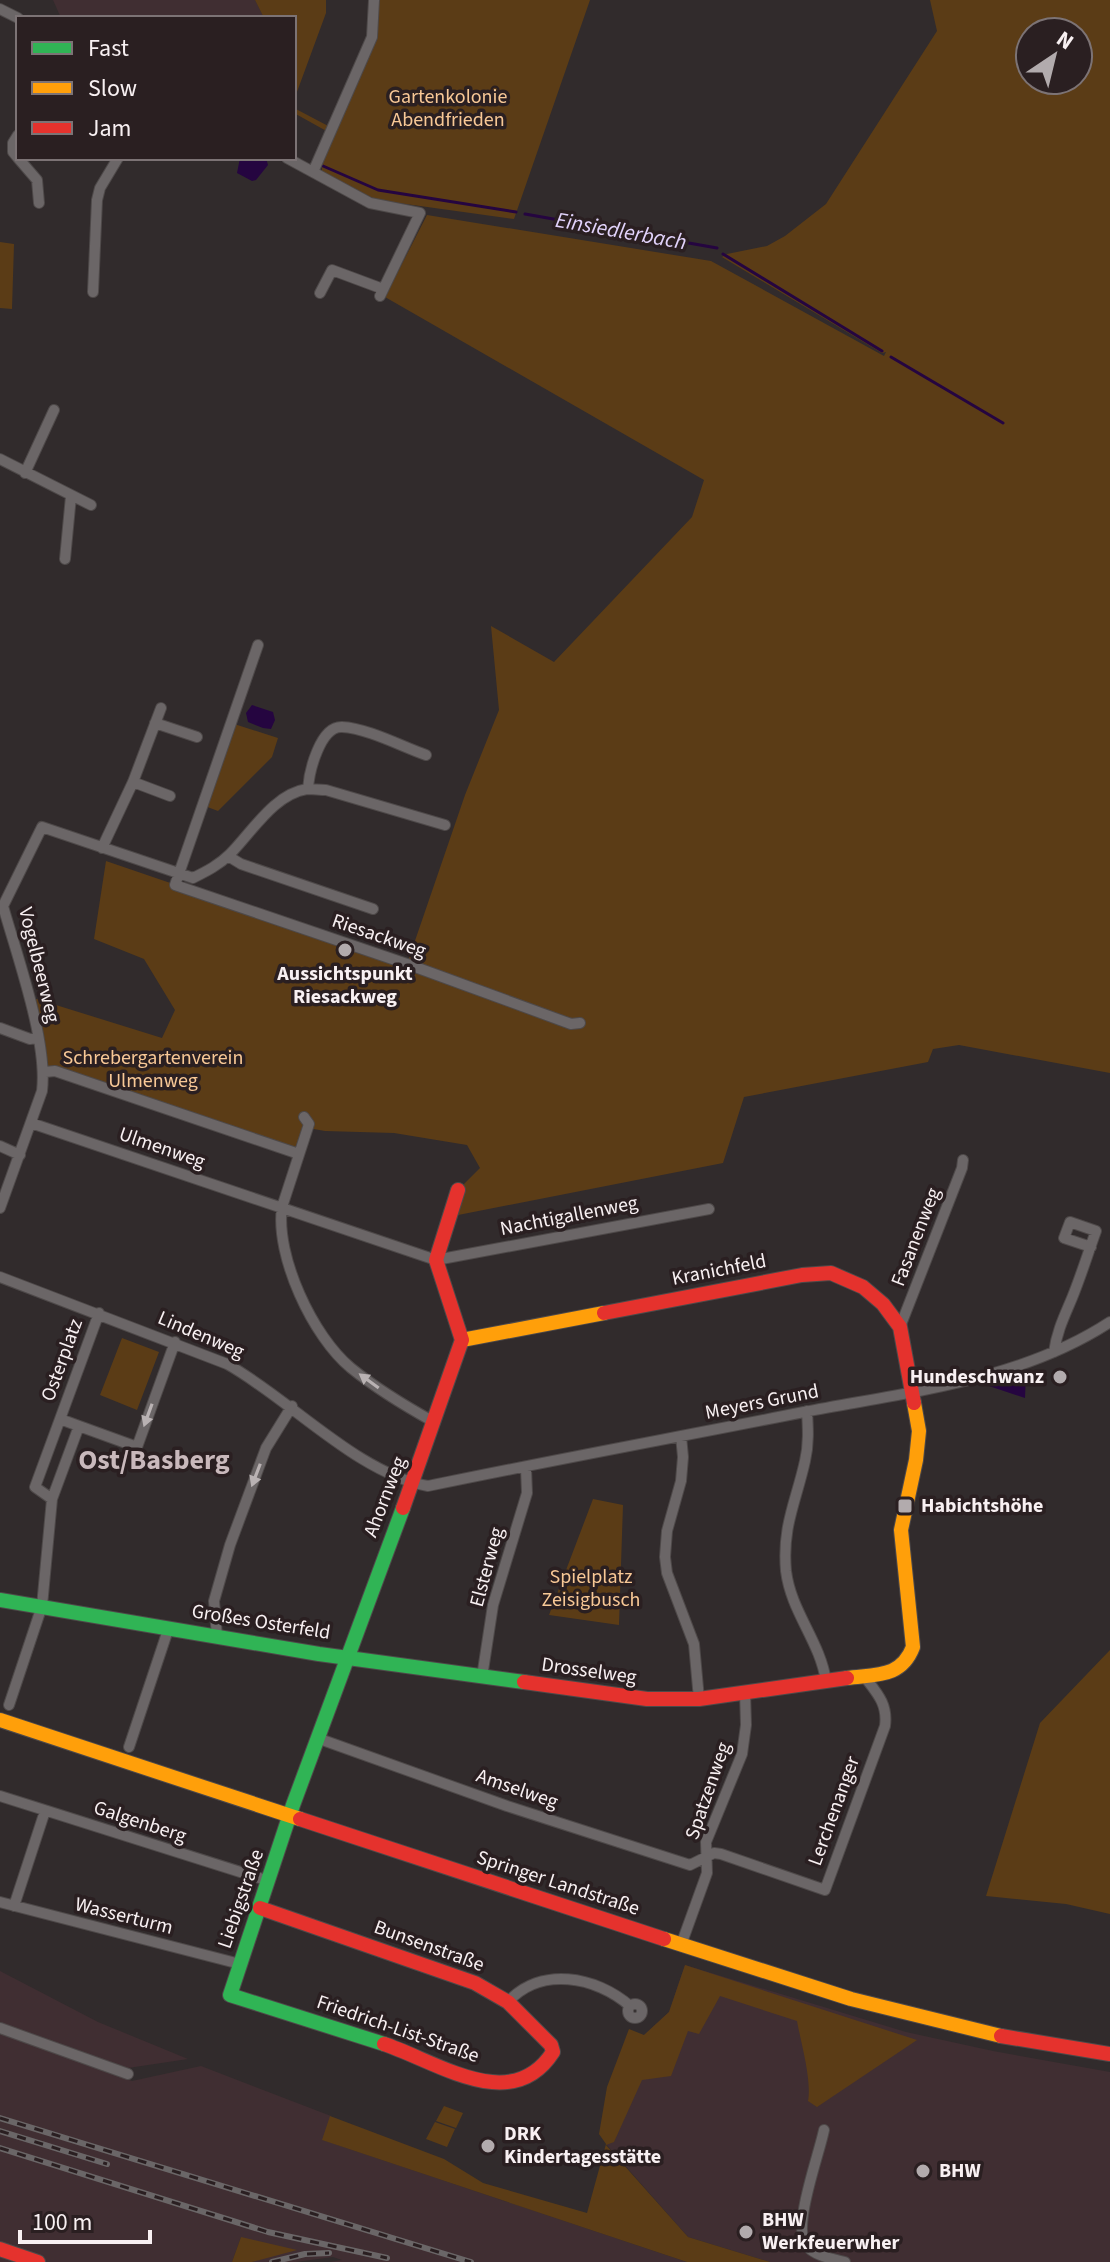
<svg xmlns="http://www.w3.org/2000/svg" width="1110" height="2262" viewBox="0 0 1110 2262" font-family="'Source Sans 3',sans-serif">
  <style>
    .built { fill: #402e32 }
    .green { fill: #5b3c16; fill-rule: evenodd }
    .water { fill: #250540 }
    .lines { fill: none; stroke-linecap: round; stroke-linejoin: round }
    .stream { stroke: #250540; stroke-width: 3 }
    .street-casing { stroke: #4e4949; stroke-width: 12 }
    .fast-casing { stroke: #4e4949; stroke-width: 16 }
    .slow-casing { stroke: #4e4949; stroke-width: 16 }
    .jam-casing { stroke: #4e4949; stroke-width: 16 }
    .street { stroke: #6b6667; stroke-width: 10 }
    .fast { stroke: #30b455; stroke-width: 14 }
    .slow { stroke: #ff9f0a; stroke-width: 14 }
    .jam { stroke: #e5322d; stroke-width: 14 }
    .rail-casing { stroke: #6a6667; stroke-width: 6 }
    .rail { stroke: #2a1f21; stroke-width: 3; stroke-dasharray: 9; stroke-linecap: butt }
    .oneway { fill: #b9b2b3 }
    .poi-dot { fill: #b2abad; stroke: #2a1f21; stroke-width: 3 }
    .labels { text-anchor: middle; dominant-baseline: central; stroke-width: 7; stroke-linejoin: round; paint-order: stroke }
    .park-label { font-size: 20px; fill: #f8c896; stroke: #2a1f21 }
    .street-label { font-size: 20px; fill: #f8f0f2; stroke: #2a1f21 }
    .poi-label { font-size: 20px; font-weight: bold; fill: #f8f0f2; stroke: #2a1f21; text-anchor: start }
    .water-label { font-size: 22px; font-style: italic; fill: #e2d3fb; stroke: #2a1f21 }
    .district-label { font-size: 28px; font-weight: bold; fill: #c9b9bc; stroke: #2a1f21 }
  </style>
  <rect width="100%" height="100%" fill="#312b2c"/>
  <!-- built -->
  <path class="built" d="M53,0H255L264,18H61Z
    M685,1965L906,2032L993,2051L1110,2072V2262H770L688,2237L606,2144L644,2035L669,2012Z
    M0,1971L98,2022L188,2059L128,2068L0,2023Z
    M0,2034L132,2081L201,2066L331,2116L323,2140L687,2262H330L342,2260L333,2257L296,2262H252L265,2257L241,2237L232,2262H0Z"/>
  <!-- green -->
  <path class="green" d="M255,0H326V13L294,100V18H264Z
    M374,0H590L514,219L377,200L322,173V153L330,133L294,113V108L332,128L372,37Z
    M930,0H1110V1073L959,1045L933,1049L928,1062L744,1097L723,1163L448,1217L458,1190L480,1168L467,1145L394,1133L325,1131L308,1128L299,1154L45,1072L27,996L162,1038L175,1010L144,959L94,939L106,861L407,964L465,795L499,710L491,626L554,662L692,517L704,480L385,297L427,215L711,261L884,356L886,352L882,353L722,257L727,254L767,246L785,236L826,204L937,31ZM1030,32H1078V80H1030Z
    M0,242L14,244L12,309L0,308Z
    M231,723L278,738L272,757L218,811L202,805Z
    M122,1338L159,1352L137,1410L100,1395Z
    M593,1499L623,1505L619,1625L549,1615Z
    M1110,1650V1914L1066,1904L986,1896L1040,1723Z
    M685,1965L917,2040L817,2107L808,2101C812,2081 801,2043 797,2021L720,1996L699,2034L688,2031L671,2076L642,2080L614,2142L606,2145L688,2237L770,2262H687L322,2140L330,2116L444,2159L483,2183L587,2213L606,2144L599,2134L607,2087L629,2029L644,2035L669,2012Z
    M444,2106L463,2113L456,2128L436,2121Z
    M435,2122L455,2129L447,2147L426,2139Z
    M241,2237L297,2250L252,2262H232Z"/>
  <!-- water -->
  <path class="water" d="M240,158H266L268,165L256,180L252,181L237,173Z
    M252,705L273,712L275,720L271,729L263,728L248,722L246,713Z
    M1026,1373L1025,1398L989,1386V1382Z"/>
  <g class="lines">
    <!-- stream -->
    <path class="stream" d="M323,166L378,190L516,212
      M525,214L717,248
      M723,254L882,351
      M891,357L1003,423"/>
    <!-- street casing -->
    <g class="street-casing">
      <path id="street" d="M0,9L18,18
        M18,135L13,143V152L18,158
        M18,158L37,180L39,203
        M287,158L370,203L420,213L380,296
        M313,172L372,37L374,0
        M93,292L97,200L100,188L118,158
        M320,293L332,270L383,289
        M0,459L91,505
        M25,473L54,410
        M65,559L71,496
        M258,645L175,885L407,964L571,1024L580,1023
        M155,723L197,737
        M133,782L170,796
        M308,789C309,772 320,726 342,727C367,728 403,747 426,755
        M102,848L133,782L161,708
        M228,856L241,864L373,909
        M0,1028L30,1039L38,1038
        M45,1072L55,1071L299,1154
        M304,1117L309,1124L282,1207C275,1256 313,1337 351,1368C377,1389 405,1406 434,1422
        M31,1123L436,1260L709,1209
        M0,1146L20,1155
        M0,1208L42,1091C48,1042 17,956 3,906L42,827L193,878C207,871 219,865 230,854C252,832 274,794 307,789C313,789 320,790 326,790L445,825
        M0,1277L227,1364C290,1399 358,1474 428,1486C553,1460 678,1437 804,1412C907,1392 1020,1381 1110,1322
        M900,1327L962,1168L963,1160
        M1054,1352C1057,1331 1064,1317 1072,1298C1081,1276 1088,1253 1096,1231L1070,1222L1064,1238L1091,1247
        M807,1411C808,1428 809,1444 805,1461C796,1502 782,1526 786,1571C791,1612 820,1641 826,1681
        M79,1426L137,1447L175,1342
        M681,1436L683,1457L681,1481L667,1531L665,1557L667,1573L694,1644L699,1699
        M52,1499L35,1487L99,1313
        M217,1636L214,1601L230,1545L266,1448L292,1406
        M482,1677L493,1605L527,1493L526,1468
        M9,1705L42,1606L52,1499L79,1426L60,1419
        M317,1738L507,1806L690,1865L714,1853L721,1854L825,1890L885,1726C888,1704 877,1693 864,1676
        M129,1747L169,1627
        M0,1796L269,1881
        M0,1902L240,1964
        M14,1906L45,1811
        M681,1945L707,1873L706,1842L742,1754L746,1725L745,1692
        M508,2002C540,1966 596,1976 630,2006
        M628 2011a7 7 0 1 1 14 0a7 7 0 1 1-14 0Z
        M0,2028L128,2074
        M824,2130C819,2155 792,2227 806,2245C814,2256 833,2259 845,2262"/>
    </g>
    <!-- fast casing -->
    <g class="fast-casing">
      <path id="fast" d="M0,1600L319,1654L524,1682
        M384,2044L230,1995L293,1805L403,1508"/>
    </g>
    <!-- slow casing -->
    <g class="slow-casing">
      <path id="slow" d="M462,1340L604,1313
        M847,1678C876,1674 901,1678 913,1647L901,1530L916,1460L919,1431L914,1403
        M0,1720L300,1819
        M664,1939L851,1999L1001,2036"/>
    </g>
    <!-- jam casing -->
    <g class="jam-casing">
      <path id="jam" d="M604,1313L802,1275L831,1273L863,1287L883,1304L900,1327L914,1403
        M403,1508L462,1340L436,1260L458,1190
        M524,1682L647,1699H699L847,1678
        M300,1819L664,1939
        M260,1908L475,1983L508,2002L551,2045L553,2052C512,2116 438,2062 384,2044
        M1001,2036L1110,2054
        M0,2249L38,2262"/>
    </g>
    <!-- street -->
    <use href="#street" class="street"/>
    <!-- fast -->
    <use href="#fast" class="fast"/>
    <!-- slow -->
    <use href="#slow" class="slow"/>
    <!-- jam -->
    <use href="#jam" class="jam"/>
    <!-- rail casing -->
    <g class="rail-casing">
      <path id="rail" d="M0,2118L471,2262
        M0,2131L107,2164
        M0,2148L268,2232L387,2258
        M272,2262L305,2254L329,2253"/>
    </g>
    <!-- rail -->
    <use href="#rail" class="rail"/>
  </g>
  <!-- one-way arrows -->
  <defs><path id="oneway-solid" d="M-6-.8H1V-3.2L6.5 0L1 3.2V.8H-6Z" transform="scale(2)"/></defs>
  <g class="oneway">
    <use href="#oneway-solid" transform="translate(369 1381) rotate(-144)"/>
    <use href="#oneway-solid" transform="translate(148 1415) rotate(110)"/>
    <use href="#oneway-solid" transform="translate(256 1475) rotate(111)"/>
  </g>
  <!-- markers -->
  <g class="poi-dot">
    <circle cx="345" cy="950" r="8"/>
    <circle cx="1060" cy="1377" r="8"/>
    <rect x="897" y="1498" width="16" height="16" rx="4"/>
    <circle cx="488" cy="2146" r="8"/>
    <circle cx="923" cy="2171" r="8"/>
    <circle cx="746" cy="2232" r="8"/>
  </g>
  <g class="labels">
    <!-- park labels -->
    <g class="park-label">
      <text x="448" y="97">Gartenkolonie<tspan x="448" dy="23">Abendfrieden</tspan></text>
      <text x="153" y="1058">Schrebergartenverein<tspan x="153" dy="23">Ulmenweg</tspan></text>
      <text x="591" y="1577">Spielplatz<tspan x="591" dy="23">Zeisigbusch</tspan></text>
    </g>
    <!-- street labels -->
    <g class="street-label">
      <text transform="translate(379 936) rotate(19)">Riesackweg</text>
      <text transform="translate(39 965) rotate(76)">Vogelbeerweg</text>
      <text transform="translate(162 1148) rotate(19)">Ulmenweg</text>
      <text transform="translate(569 1216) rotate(-11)">Nachtigallenweg</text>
      <text transform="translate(916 1237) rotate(-69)">Fasanenweg</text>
      <text transform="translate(719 1270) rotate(-11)">Kranichfeld</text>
      <text transform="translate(201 1335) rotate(23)">Lindenweg</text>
      <text transform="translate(62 1360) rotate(-70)">Osterplatz</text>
      <text transform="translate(762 1402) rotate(-11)">Meyers Grund</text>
      <text transform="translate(385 1497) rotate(-69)">Ahornweg</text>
      <text transform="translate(487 1567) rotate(-75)">Elsterweg</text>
      <text transform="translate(261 1622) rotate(9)">Großes Osterfeld</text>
      <text transform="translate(589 1671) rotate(8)">Drosselweg</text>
      <text transform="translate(517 1789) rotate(19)">Amselweg</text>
      <text transform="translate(708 1791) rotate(-71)">Spatzenweg</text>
      <text transform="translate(834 1811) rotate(-70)">Lerchenanger</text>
      <text transform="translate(140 1822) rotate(18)">Galgenberg</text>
      <text transform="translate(558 1883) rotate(18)">Springer Landstraße</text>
      <text transform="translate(241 1899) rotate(-71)">Liebigstraße</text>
      <text transform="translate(124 1916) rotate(14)">Wasserturm</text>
      <text transform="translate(429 1946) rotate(20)">Bunsenstraße</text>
      <text transform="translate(398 2029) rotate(19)">Friedrich-List-Straße</text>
    </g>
    <!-- poi labels -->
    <g class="poi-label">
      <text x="345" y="974" text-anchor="middle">Aussichtspunkt<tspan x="345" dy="23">Riesackweg</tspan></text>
      <text x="1044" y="1377" text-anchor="end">Hundeschwanz</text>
      <text x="921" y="1506">Habichtshöhe</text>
      <text x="504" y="2134">DRK<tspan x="504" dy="23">Kindertagesstätte</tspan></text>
      <text x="939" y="2171">BHW</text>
      <text x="762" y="2220">BHW<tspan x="762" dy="23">Werkfeuerwher</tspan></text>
    </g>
    <!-- water labels -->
    <g class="water-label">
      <text transform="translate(621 231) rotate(10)">Einsiedlerbach</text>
    </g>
    <!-- district labels -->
    <g class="district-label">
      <text x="154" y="1460">Ost/Basberg</text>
    </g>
  </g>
  <!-- legend -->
  <rect x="16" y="16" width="280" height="144" fill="#2a1f21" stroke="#7c7375" stroke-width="2"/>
  <rect x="32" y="42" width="40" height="12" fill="#30b455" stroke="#7c7375" stroke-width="2"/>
  <text x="88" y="56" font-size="24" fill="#f8f0f2">Fast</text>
  <rect x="32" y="82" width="40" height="12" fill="#ff9f0a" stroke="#7c7375" stroke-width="2"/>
  <text x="88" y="96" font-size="24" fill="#f8f0f2">Slow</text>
  <rect x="32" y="122" width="40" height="12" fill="#e5322d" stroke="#7c7375" stroke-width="2"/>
  <text x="88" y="136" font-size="24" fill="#f8f0f2">Jam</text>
  <!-- north arrow -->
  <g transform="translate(1054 56) rotate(35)"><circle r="38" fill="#2a1f21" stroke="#7c7375" stroke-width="2"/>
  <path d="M0-6L14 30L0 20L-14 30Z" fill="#b2abad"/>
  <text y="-12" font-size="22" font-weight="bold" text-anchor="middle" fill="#f8f0f2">N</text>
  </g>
  <!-- scale -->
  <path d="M20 2230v12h130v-12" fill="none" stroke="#f8f0f2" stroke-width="4"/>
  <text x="32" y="2230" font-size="24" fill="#f8f0f2" stroke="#2a1f21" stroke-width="6" paint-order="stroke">100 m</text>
</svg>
